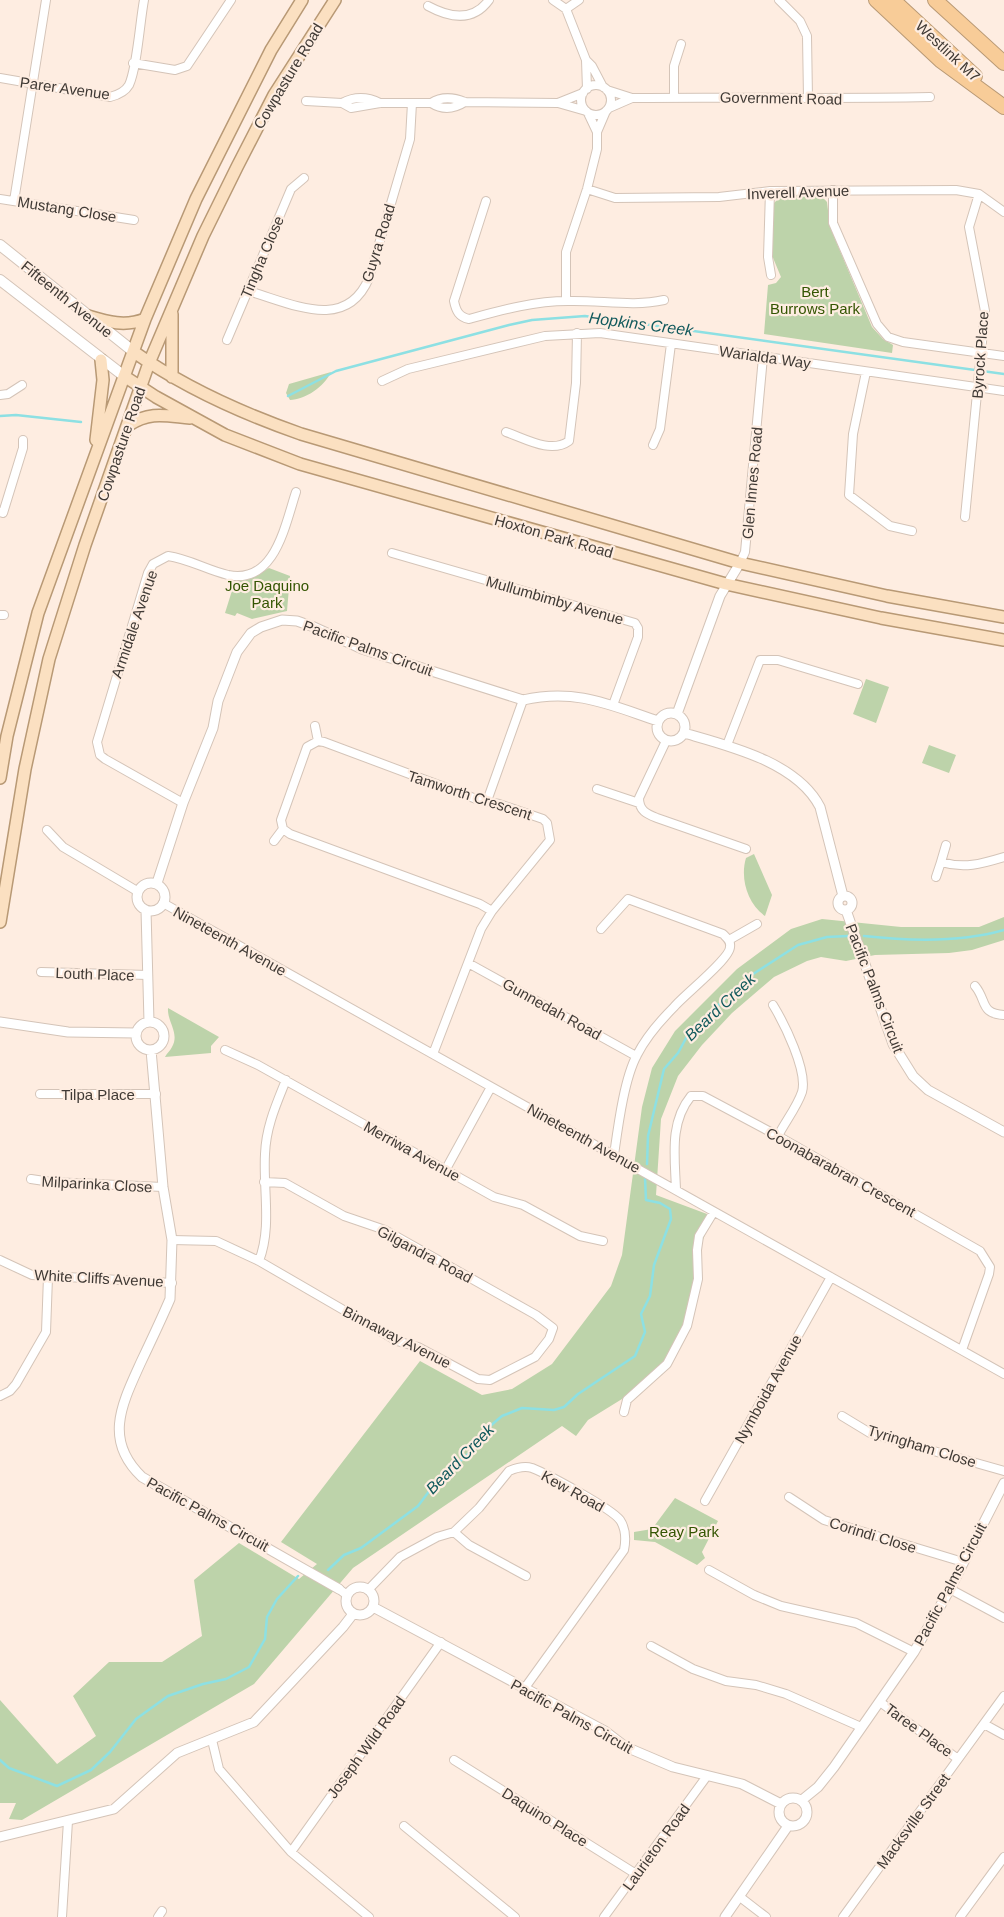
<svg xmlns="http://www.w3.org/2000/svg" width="1004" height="1917" viewBox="0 0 1004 1917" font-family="Helvetica,sans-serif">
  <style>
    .green { fill: #bdd3aa }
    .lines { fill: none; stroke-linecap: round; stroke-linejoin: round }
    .stream { stroke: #8de0e3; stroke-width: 2.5 }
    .minor-casing { stroke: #d4c4b8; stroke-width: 10 }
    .tertiary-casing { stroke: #d4c4b8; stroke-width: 11 }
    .secondary-casing { stroke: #d4c4b8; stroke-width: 12 }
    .primary-casing { stroke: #b89975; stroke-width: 14 }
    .motorway-casing { stroke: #b89975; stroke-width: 16 }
    .minor { stroke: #fff; stroke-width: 8 }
    .tertiary { stroke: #fff; stroke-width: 9 }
    .secondary { stroke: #fff; stroke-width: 10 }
    .primary { stroke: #fbe0c1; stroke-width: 11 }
    .motorway { stroke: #f8cc98; stroke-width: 14 }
    .labels { text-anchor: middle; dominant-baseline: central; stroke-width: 4.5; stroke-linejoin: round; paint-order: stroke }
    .street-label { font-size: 15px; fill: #403a35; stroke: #feede1 }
    .park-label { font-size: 15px; fill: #335502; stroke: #feede1 }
    .water-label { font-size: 16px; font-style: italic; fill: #11595c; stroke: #feede1 }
  </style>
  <rect width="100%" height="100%" fill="#feede1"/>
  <!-- green -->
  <path class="green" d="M782,195C795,195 818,190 827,202L830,227L872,327L883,339L893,345L892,353L764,334L768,285L776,283L781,277L771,253L773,204Z
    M331,372C325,386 305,400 290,400L286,393L289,384Z
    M269,568L290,576L287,611L252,619L237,613L235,616L225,613L235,581L250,579Z
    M866,679L889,687L876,723L853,714Z
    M929,745L956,755L949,773L922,763Z
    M754,854L772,895L765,916C747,903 740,878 746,858Z
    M1004,917V940L972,950L949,953L875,955L846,961L821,957L807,961L774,977L732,1013L702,1045L678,1076L661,1119L656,1195L707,1214L706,1232L701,1245L699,1293L672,1357L635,1391L588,1420L576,1436L562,1426L353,1568L254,1684L22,1820L9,1819L16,1803H0V1700L57,1764L96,1736L73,1696L109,1662H162L202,1636L194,1580L239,1543L299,1579L317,1564L281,1542L420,1361L482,1395L512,1389L552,1364L611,1286L622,1255L642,1107L652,1068L675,1031L737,969L791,929L822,919L901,927H979Z
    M168,1008L219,1037L211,1046V1053L165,1057C167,1053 170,1051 172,1047C180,1033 167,1022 168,1008Z
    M675,1498L718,1521L702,1552L705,1558L697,1565L655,1542L634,1540V1532L652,1529Z"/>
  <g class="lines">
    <!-- stream -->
    <path class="stream" d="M288,396L336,371L509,325L532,320L585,316L1004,374
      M0,416L16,415L81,422
      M864,936C909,941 960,943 1004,930
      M647,1164L648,1136L664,1069L678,1053L690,1031L750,976L798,945L827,937L848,936
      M328,1570L344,1555L361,1548L418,1506L436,1482L475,1448L489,1427L502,1416L522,1408L554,1410L564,1407L578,1394L635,1356L645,1332L641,1314L650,1296L654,1265L671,1219L670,1209L660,1203L646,1200L645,1178
      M0,1760L9,1768L57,1786L91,1770L110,1752L136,1719L168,1696L203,1684L226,1679L249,1667L265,1639L267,1617L277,1599L298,1576"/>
    <!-- minor casing -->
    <g class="minor-casing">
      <path id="minor" d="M553,0L566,9L586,60L592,66L603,87
        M779,0L800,21L807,36L808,98
        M428,6C450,18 473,22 489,0
        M566,9L579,0
        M586,60L587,89
        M133,63L175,70L187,66L231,0
        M0,78L110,97C118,95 125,92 129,85C137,68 140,21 144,0
        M581 100a15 15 0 1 1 30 0a15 15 0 1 1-30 0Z
        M607,90L632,98
        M674,97V66L681,44
        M306,101L342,103L351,108L380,103H431C442,96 453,97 465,102L558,103L583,93
        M342,103C355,96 368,97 380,103
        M431,103C442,110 454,109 465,102
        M558,103L586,111
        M609,108L632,98C731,97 831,99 930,97
        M597,132L606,111
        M587,189L615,198L719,197L770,191L956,190L979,194L1004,212
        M833,190V223L877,324L888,337L903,342L1004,356
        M770,191L768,257L771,275
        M0,199L134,220
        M14,201L46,0
        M486,201L454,301C456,311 459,317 469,319C502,310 534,301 568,301C601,300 633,307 664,300
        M248,291C291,303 346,333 369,278L410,139L412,103
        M566,301V252L587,189L597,149V132L588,113
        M227,340L291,189L304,178
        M866,372L853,434L849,495L890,526L912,531
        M382,381L408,369L545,336L600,333L1004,391
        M0,395L8,394L22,385
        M506,432C526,439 551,454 569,441L576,383L577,333
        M653,445L660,429L671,344
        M0,512L3,513L23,448V440
        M965,517L985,311L969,227L979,194
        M392,553L635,623L638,628V637L613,705
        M740,563L745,552L763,357
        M0,615H4
        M315,726L318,741
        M666,741L639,798C639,811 647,814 657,818L746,849
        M727,745L760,660H778L858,684
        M597,789L639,803
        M487,801L523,700
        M183,803L105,759L100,755L97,742L148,573L153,564L168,556C189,559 207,570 228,575C275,585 285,525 296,492
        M47,830L63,847L137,891
        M274,841L283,829
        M941,862L946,845
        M936,877L941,862C964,869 981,864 1004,857
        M163,903L1004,1374
        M601,929L628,899L723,934C727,938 731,941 730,947C730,959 684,995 674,1007C660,1021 646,1037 637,1055C624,1079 618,1127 614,1155
        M729,940L757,924
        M468,963L636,1056
        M41,972L148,975
        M975,986C987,1000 980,1014 1004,1015
        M773,1005C784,1023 808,1071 802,1092C797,1107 785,1122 778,1136
        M225,1050L258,1065L494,1197L523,1205L580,1236L603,1241
        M433,1054L481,929L492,911L550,840L547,823L543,819L499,804L479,800L324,742L318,741L307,747L281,820L283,829L290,834L480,904L492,911
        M40,1094H156
        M446,1169L491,1087
        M31,1179L51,1182L163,1187
        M676,1190C675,1157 669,1123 691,1096H703L778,1136L980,1251L990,1267L989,1274L962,1350
        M172,1240L216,1241L259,1261L397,1341L418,1347L478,1379L490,1380L535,1357L549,1339L553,1328L536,1315L385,1230L344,1216L285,1183L264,1182
        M0,1260L32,1275L172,1283
        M259,1261C272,1227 263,1191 265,1154C266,1127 276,1105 286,1080
        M0,1396L10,1391L16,1384L46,1332L48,1277
        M624,1412L627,1400L667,1364L687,1326L698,1279L697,1250L699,1236L713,1213
        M842,1416L870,1433L1004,1471
        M789,1497L824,1520L963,1562
        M705,1501L831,1277
        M454,1532L469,1545L526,1576
        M709,1570L754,1595L781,1606L856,1623L914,1652
        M339,1589L347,1595
        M950,1589L1004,1618
        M368,1590L400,1557L437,1537L454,1532L479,1508L509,1471C516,1468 525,1466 532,1468C547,1474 611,1508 620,1520C626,1529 626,1540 624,1550L524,1689
        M651,1646L693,1669L726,1681L756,1685L786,1694L861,1727
        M880,1702L958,1759
        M984,1724L1004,1735
        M212,1740L219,1769L291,1852L369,1917
        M454,1760L636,1874
        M404,1826L515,1917
        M291,1852L441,1642
        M740,1897L766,1917
        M62,1917L68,1821
        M158,1917L162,1911
        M604,1917L707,1776
        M843,1917L1004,1696
        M960,1917L1004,1857"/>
    </g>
    <!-- tertiary casing -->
    <g class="tertiary-casing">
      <path id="tertiary" d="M657 727a14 14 0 1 1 28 0a14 14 0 1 1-28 0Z
        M677,714L720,596L740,563
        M684,733C729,746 797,762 820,807L843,896
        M137 897a14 14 0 1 1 28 0a14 14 0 1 1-28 0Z
        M157,883L183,803L213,728L218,701L237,652L251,633L261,627L282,620L297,621L314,627L362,649L523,700C576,688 610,705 658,721
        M838 903a7 7 0 1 1 14 0a7 7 0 1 1-14 0Z
        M146,910L149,1022
        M846,910L893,1044L913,1076L928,1090L1004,1132
        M136 1036a14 14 0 1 1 28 0a14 14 0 1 1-28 0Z
        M0,1022L68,1032L136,1033
        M151,1050L163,1187L172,1240L170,1299C161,1320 151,1341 141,1362C122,1404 103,1440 142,1477L339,1589
        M346 1601a14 14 0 1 1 28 0a14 14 0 1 1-28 0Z
        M373,1607L605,1731L626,1747L673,1767L742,1784L781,1804
        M779 1812a14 14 0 1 1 28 0a14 14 0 1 1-28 0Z
        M802,1800L818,1787L834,1767L914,1652L950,1589L1004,1483
        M0,1837L114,1809L177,1753L254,1722L343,1627L353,1614
        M725,1917L788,1826"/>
    </g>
    <!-- secondary casing -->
    <g class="secondary-casing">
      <path id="secondary" d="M0,245L134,352
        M0,280L124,376"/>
    </g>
    <!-- primary casing -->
    <g class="primary-casing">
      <path id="primary" d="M172,314V377
        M88,316C108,322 125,327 145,319
        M134,352C185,388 241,413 301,434L740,563L887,596L1004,617
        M124,376L156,397L225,435L300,464L726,584L881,618L1004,640
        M129,425C150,411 166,416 190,418
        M96,440L103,380L101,360
        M0,778L7,736L38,613L145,319L196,199L271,50L302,0
        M0,922L25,769L49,659L85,545L149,363L203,236L237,167L274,95L335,0"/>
    </g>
    <!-- motorway casing -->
    <g class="motorway-casing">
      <path id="motorway" d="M876,0L940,60L1004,107
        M893,0L975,76
        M935,0L1004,63"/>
    </g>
    <!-- minor -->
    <use href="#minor" class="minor"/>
    <!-- tertiary -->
    <use href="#tertiary" class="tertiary"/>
    <!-- secondary -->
    <use href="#secondary" class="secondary"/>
    <!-- primary -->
    <use href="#primary" class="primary"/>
    <!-- motorway -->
    <use href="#motorway" class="motorway"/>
  </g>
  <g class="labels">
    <!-- street labels -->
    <g class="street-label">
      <text transform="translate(948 51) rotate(43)">Westlink M7</text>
      <text transform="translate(288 76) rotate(-59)">Cowpasture Road</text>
      <text transform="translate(65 88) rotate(8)">Parer Avenue</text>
      <text transform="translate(781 98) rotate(1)">Government Road</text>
      <text transform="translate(798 192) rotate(-2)">Inverell Avenue</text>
      <text transform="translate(67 209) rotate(9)">Mustang Close</text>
      <text transform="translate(378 243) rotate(-73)">Guyra Road</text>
      <text transform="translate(262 257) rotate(-67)">Tingha Close</text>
      <text transform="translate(67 299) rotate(39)">Fifteenth Avenue</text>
      <text transform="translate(980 355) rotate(-86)">Byrock Place</text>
      <text transform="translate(765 357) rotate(8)">Warialda Way</text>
      <text transform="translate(121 444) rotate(-71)">Cowpasture Road</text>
      <text transform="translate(752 483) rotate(-85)">Glen Innes Road</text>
      <text transform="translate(554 536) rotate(16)">Hoxton Park Road</text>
      <text transform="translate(555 600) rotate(16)">Mullumbimby Avenue</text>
      <text transform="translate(134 624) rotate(-71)">Armidale Avenue</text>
      <text transform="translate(368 648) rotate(20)">Pacific Palms Circuit</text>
      <text transform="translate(470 795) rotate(18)">Tamworth Crescent</text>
      <text transform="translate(230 941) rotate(29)">Nineteenth Avenue</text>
      <text transform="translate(95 974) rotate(2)">Louth Place</text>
      <text transform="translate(875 988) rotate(69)">Pacific Palms Circuit</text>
      <text transform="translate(552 1009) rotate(29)">Gunnedah Road</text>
      <text x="98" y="1094">Tilpa Place</text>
      <text transform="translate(584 1138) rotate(29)">Nineteenth Avenue</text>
      <text transform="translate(412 1151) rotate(29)">Merriwa Avenue</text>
      <text transform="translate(841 1172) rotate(29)">Coonabarabran Crescent</text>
      <text transform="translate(97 1184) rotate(3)">Milparinka Close</text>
      <text transform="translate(425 1254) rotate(28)">Gilgandra Road</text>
      <text transform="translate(99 1278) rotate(3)">White Cliffs Avenue</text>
      <text transform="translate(397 1337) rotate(27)">Binnaway Avenue</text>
      <text transform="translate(768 1389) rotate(-61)">Nymboida Avenue</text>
      <text transform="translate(922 1446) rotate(17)">Tyringham Close</text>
      <text transform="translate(573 1491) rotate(29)">Kew Road</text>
      <text transform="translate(208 1514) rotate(29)">Pacific Palms Circuit</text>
      <text transform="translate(873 1535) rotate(17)">Corindi Close</text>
      <text transform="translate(950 1584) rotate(-62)">Pacific Palms Circuit</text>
      <text transform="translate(572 1716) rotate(29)">Pacific Palms Circuit</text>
      <text transform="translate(919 1730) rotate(36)">Taree Place</text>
      <text transform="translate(366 1747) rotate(-54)">Joseph Wild Road</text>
      <text transform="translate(545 1817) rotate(32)">Daquino Place</text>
      <text transform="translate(913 1821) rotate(-54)">Macksville Street</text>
      <text transform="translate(656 1847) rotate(-54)">Laurieton Road</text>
    </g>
    <!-- park labels -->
    <g class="park-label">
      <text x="815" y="291">Bert<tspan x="815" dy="17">Burrows Park</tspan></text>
      <text x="267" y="585">Joe Daquino<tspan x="267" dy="17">Park</tspan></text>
      <text x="684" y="1531">Reay Park</text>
    </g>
    <!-- water labels -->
    <g class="water-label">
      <text transform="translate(641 324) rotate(7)">Hopkins Creek</text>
      <text transform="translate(720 1007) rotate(-43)">Beard Creek</text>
      <text transform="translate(460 1459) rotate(-46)">Beard Creek</text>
    </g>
  </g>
</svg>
